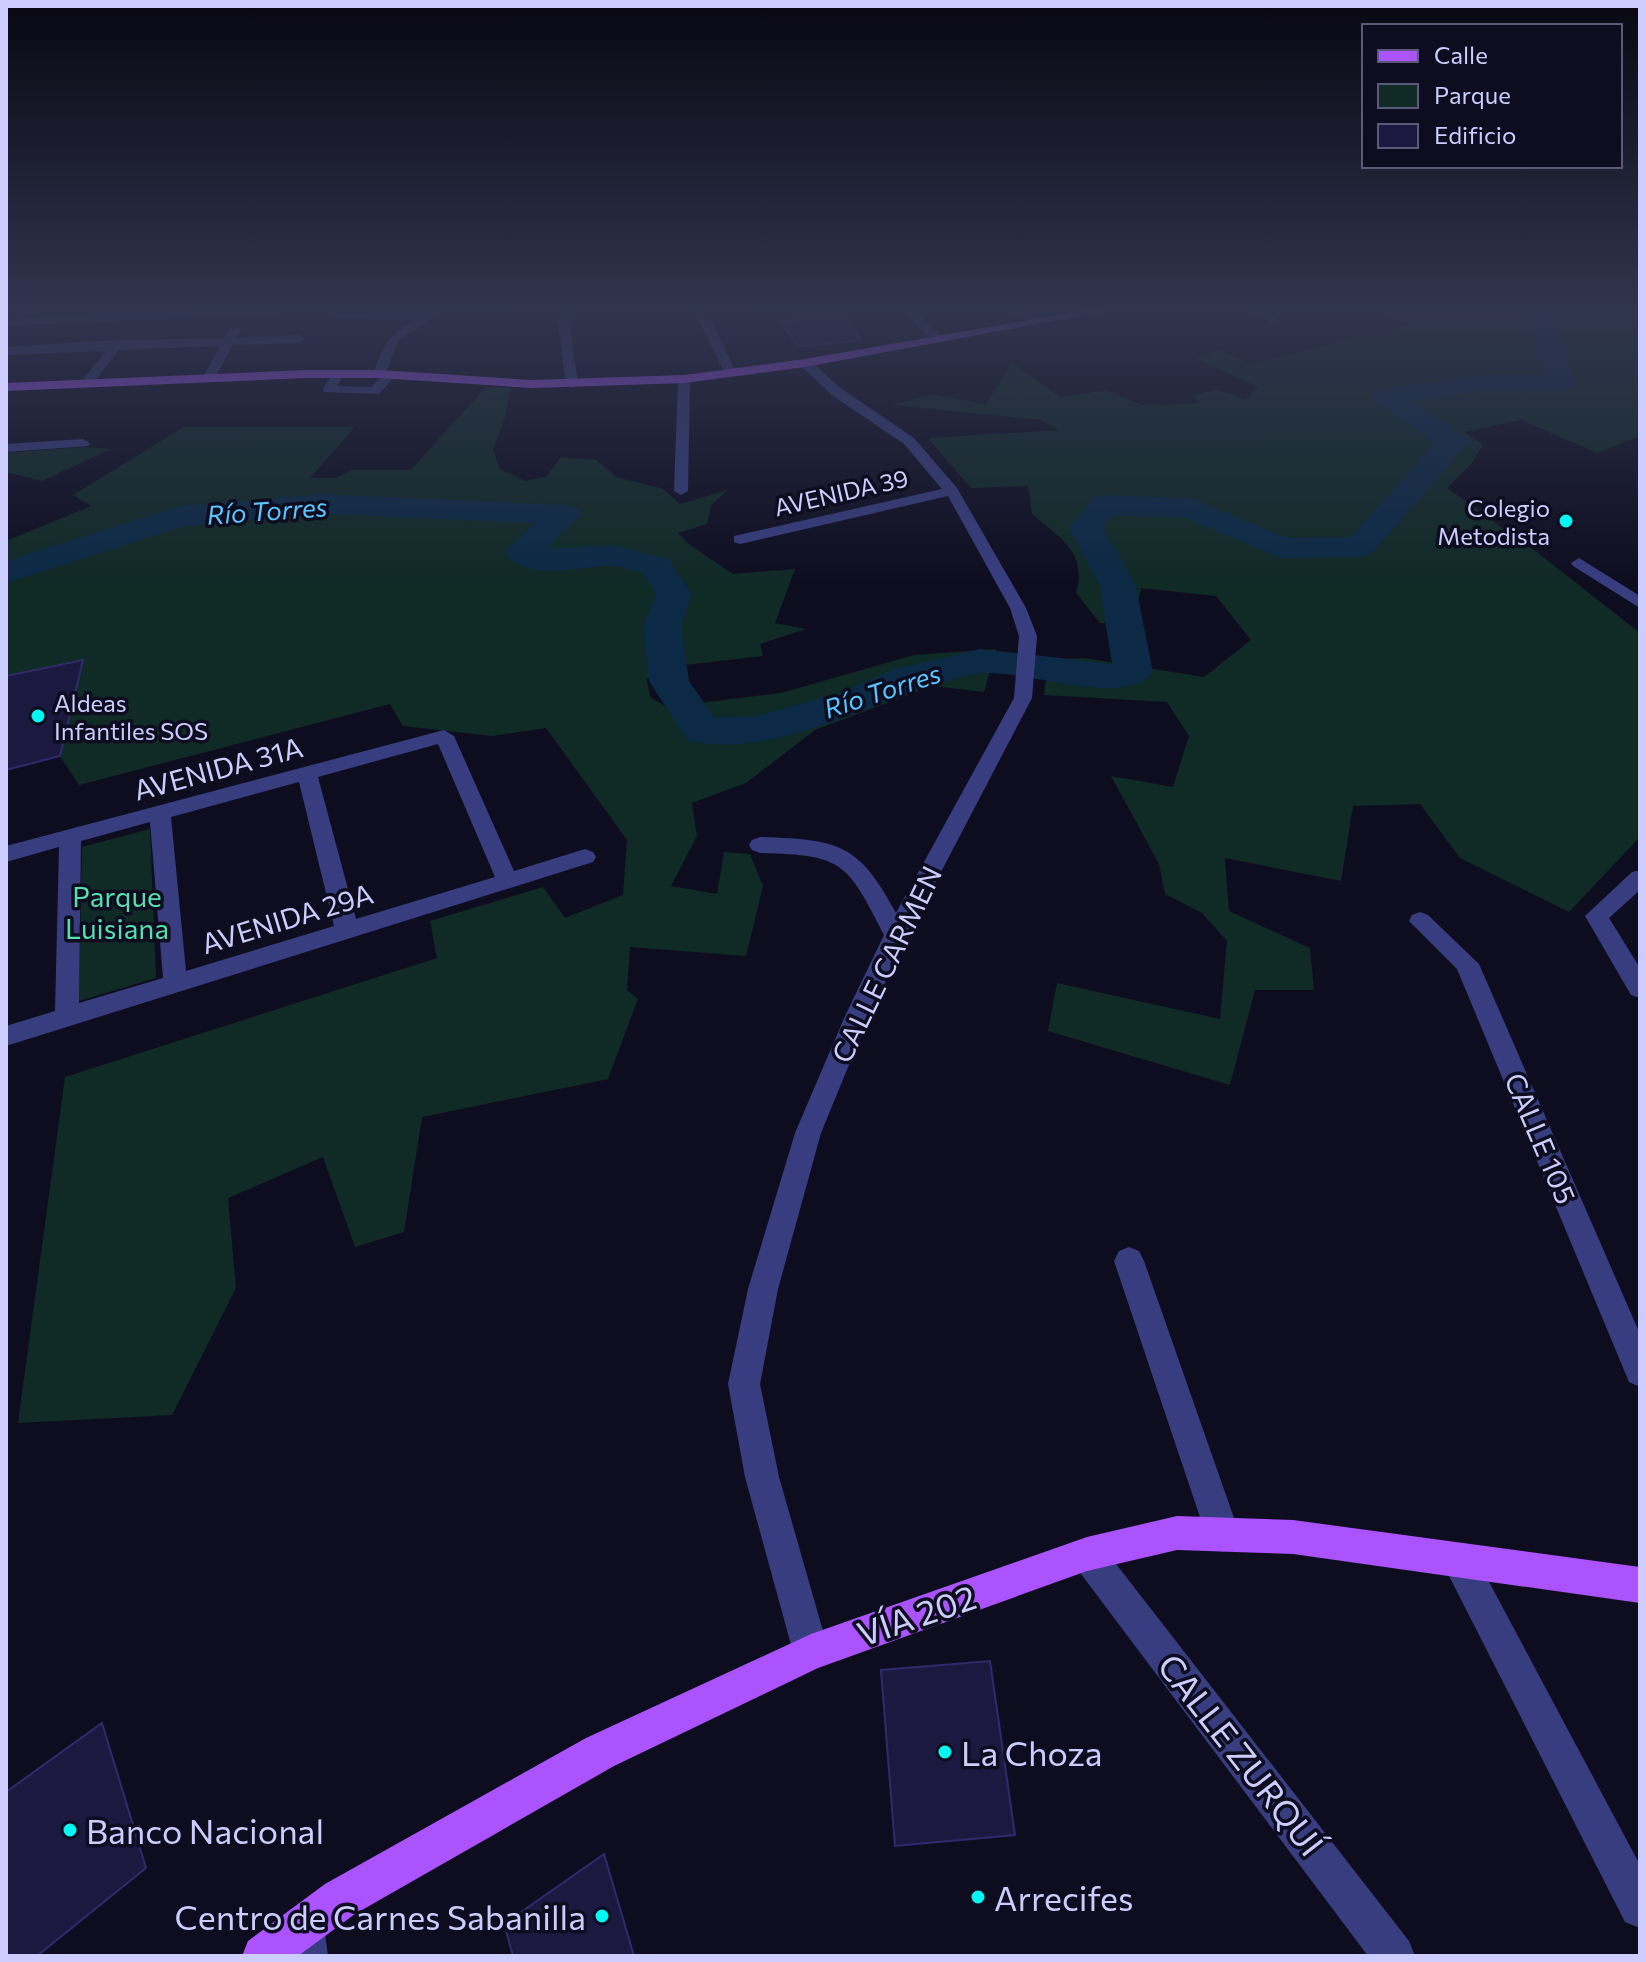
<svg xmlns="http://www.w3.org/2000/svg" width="1646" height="1962" viewBox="0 0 1646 1962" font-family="Commissioner,sans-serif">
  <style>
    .green { fill: #102a26 }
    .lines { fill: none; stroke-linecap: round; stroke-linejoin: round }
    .river { fill: #0c2945; fill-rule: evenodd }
    .building { fill: #1c1941; stroke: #302a6d; stroke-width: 2 }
    .minor { fill: #373d7f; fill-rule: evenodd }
    .major { fill: #aa53ff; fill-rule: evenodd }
    .poi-dot { fill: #00f7f2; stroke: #0e0d20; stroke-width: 3 }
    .labels { text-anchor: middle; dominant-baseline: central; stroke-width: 7; stroke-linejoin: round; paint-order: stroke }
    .far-street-label { font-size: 24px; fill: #ccf; stroke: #0e0d20 }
    .far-poi-label { font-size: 24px; fill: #ccf; stroke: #0e0d20; text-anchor: end }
    .far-water-label { font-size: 26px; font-style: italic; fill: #5ac6ff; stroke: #0e0d20 }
    .street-label { font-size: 28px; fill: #ccf; stroke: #0e0d20 }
    .park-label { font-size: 28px; fill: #57dfad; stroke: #0e0d20 }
    .near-street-label { font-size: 34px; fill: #ccf; stroke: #0e0d20 }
    .near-poi-label { font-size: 34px; fill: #ccf; stroke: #0e0d20; text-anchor: start }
  </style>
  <rect width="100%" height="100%" fill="#0e0d20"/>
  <!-- green -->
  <path class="green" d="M1375,308H1640V436L1597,453L1521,420L1464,432L1483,444L1473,462L1447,488L1538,553L1640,633V837L1569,912L1460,858L1420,804L1353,806L1341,881L1225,858L1229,911L1310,948L1314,990H1255L1230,1085L1048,1031L1057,983L1220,1019L1227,941L1202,913L1165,894L1159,864L1111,776L1173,787L1189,736L1167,702L1044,695L1048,659L1084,658L1204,677L1251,640L1216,596L1141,588L1133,626L1100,623L1076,593C1088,552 1060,538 1032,514L1028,486L971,488L928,438L1059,430L1041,420L891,405L934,395L986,404L1012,362L1060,397L1107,390L1141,405L1202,403L1190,396L1217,389L1245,399L1258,387L1196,358L1221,350L1251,364L1408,325Z
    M486,387L511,388L505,418L493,450L500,469L525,481L546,477L561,457L597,460L616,477L663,489L680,504L728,490L711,505L707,524L678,533L690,545L733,574L795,569L775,623L806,629L760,644L763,656L685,665L647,679L650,697L667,707L781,693L914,655L996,649L984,692L933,686L815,730L746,783L692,803L697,836L671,886L717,894L724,852L750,854L763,886L746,956L630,947L627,990L638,999L608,1079L422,1117L404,1232L355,1247L323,1157L228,1198L236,1288L172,1415L18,1423L65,1077L437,958L430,921L543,887L565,918L623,895L627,840L546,728L492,736L403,726L390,704L79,785L60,756L83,660L6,676V541L91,506L73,495L184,427H355L310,478H336L352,470H411Z
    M84,447L111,449L42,481L6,472V453Z
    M150,829L156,978L79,1001L82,847Z"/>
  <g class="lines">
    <!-- river -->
    <path class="river" d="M1528,308H1552L1575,383L1571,389L1561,391H1481L1412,401L1465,436L1469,442L1371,554L1359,557L1281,558L1185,518L1112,515L1103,528L1136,587L1153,672C1126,711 1018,666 976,674C888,689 777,764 687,740L649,681L643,625L656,594L643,573C631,570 618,565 606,566C575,567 525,582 504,552L535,523L321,514L184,526L6,583V561L180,506L321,494L566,505L578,508L582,515L545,549L610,545L668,559L692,594L681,625L689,681L714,717L757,716L839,693L894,669L980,649L1112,664L1100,587L1069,528L1092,498L1103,495L1191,498L1286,538L1350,537L1436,443L1376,402L1372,396L1376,390L1481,375H1545Z
      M1627,308H1640V315L1630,313Z"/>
  </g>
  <!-- building -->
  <path class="building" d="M842,315L861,340L798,347L781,322Z
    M83,660L60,756L6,770V676Z
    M990,1661L1015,1835L895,1846L881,1670Z
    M102,1723L146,1868L37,1956H6V1792Z
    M604,1854L634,1956H513L504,1924Z"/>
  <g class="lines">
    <!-- minor -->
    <path class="minor" d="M245,308H322L316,311L6,326V320Z
      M428,308H440L432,319L399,340L386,372L396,375L379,394L324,392L323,389L334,371L338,370L344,374L337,386L371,387L381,377L373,374C384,345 386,336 415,320L337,318L331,315L333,313H424Z
      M556,308H568L578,384L572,388L566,384Z
      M693,308H705L736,372L734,375L724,372Z
      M900,308H912L942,336V342H934Z
      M1006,308H1020L1041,323L1031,325Z
      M1243,308H1258L1281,321L1271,323Z
      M235,327L241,330L236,338L299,335L305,339L299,343L233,345L215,377L209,381L203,377L220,346L119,350L91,385L87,386L81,382L106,351L6,355V347L117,340L224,338L231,328Z
      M801,360H809L842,389L914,438L957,488L1026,608L1037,636L1032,698L908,935L869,1016L821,1133L778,1289L760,1384L779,1477L829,1652L824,1665L811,1670L798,1665L793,1652L745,1477L728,1384L748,1289L795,1133L845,1016L884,935C847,862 843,855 760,853L752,850L749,845L752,840L760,837C838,840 858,842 896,913L1014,698L1019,636L1010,608L948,496L740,544L734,542V536L942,489L904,444L832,395L801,366Z
      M684,375L690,379L688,491L681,495L674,491L678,379Z
      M83,439L90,443L88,446L6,452V444Z
      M1579,558L1640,596V608L1573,566L1571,563Z
      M444,730L454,736L514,871L585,849L593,852L596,857L593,862L6,1046V1026L55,1011L59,847L6,862V846ZM438,744L495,877L356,919L318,777ZM299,782L334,926L186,971L171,817ZM150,822L163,978L79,1003L81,841Z
      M1640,870V890L1609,918L1640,968V998L1631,995L1585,916L1632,872Z
      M1420,912L1428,915L1479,964L1640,1334V1387L1629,1382L1457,969L1409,921L1412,915Z
      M1129,1247L1139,1251L1144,1261L1240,1535L1235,1547L1223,1552L1211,1547L1206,1535L1114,1261L1119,1251Z
      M1087,1537L1099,1542L1409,1941L1415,1956H1368L1075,1566L1070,1554L1075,1542Z
      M1459,1543L1471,1548L1640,1865V1928L1625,1922L1447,1572L1442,1560L1447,1548Z
      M303,1905L318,1911L324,1926L328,1956H286L282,1926L288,1911Z"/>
    <!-- major -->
    <path class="major" d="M1099,308H1124L805,367L684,383L532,388L379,378H305L6,391V383L305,370H379L532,380L684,375L805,359Z
      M1177,1516L1293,1520L1640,1567V1603L1293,1554L1177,1550L1087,1571L818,1668L614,1766L355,1914L298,1956H242L248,1941L325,1884L586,1738L811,1634L1087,1537Z"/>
  </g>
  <!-- sky -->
  <linearGradient id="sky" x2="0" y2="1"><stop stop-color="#080712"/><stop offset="0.53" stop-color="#30354e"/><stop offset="1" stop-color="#30354e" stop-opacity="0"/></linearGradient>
  <rect width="1646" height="583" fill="url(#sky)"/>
  <!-- markers -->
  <g class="poi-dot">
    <circle cx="1566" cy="521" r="8"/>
    <circle cx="38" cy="716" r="8"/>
    <circle cx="945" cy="1752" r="8"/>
    <circle cx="70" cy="1830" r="8"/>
    <circle cx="978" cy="1897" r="8"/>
    <circle cx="602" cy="1916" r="8"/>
  </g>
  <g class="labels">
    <!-- far-street labels -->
    <g class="far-street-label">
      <text transform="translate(841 492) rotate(-13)">AVENIDA 39</text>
    </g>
    <!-- far-poi labels -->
    <g class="far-poi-label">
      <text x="1550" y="507">Colegio<tspan x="1550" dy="28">Metodista</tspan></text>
      <text x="54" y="702" text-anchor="start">Aldeas<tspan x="54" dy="28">Infantiles SOS</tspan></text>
    </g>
    <!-- far-water labels -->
    <g class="far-water-label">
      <text transform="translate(267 510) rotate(-4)">Río Torres</text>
      <text transform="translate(882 690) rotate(-18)">Río Torres</text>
    </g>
    <!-- street labels -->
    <g class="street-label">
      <text transform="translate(218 768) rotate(-15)">AVENIDA 31A</text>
      <text transform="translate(287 918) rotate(-17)">AVENIDA 29A</text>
      <text transform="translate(886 964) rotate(-64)">CALLE CARMEN</text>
      <text transform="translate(1541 1138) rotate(67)">CALLE 105</text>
    </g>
    <!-- park labels -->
    <g class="park-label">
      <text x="117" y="896">Parque<tspan x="117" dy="32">Luisiana</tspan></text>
    </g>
    <!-- near-street labels -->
    <g class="near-street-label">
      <text transform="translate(916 1614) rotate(-19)">VÍA 202</text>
      <text transform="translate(1242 1754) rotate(52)">CALLE ZURQUÍ</text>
    </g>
    <!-- near-poi labels -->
    <g class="near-poi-label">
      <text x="961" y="1752">La Choza</text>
      <text x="86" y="1830">Banco Nacional</text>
      <text x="994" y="1897">Arrecifes</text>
      <text x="586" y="1916" text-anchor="end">Centro de Carnes Sabanilla</text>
    </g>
  </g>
  <!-- border -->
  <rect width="1646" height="1962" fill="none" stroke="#ccccff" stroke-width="16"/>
  <!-- legend -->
  <rect x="1362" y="24" width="260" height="144" fill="#0e0d20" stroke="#5a5979" stroke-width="2"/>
  <rect x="1378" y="50" width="40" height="12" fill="#aa53ff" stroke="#5a5979" stroke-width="2"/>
  <text x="1434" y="64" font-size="24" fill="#ccccff">Calle</text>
  <rect x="1378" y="84" width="40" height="24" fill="#102a26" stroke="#5a5979" stroke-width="2"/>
  <text x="1434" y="104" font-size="24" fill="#ccccff">Parque</text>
  <rect x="1378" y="124" width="40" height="24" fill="#1c1941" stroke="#5a5979" stroke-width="2"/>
  <text x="1434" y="144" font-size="24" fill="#ccccff">Edificio</text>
</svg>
